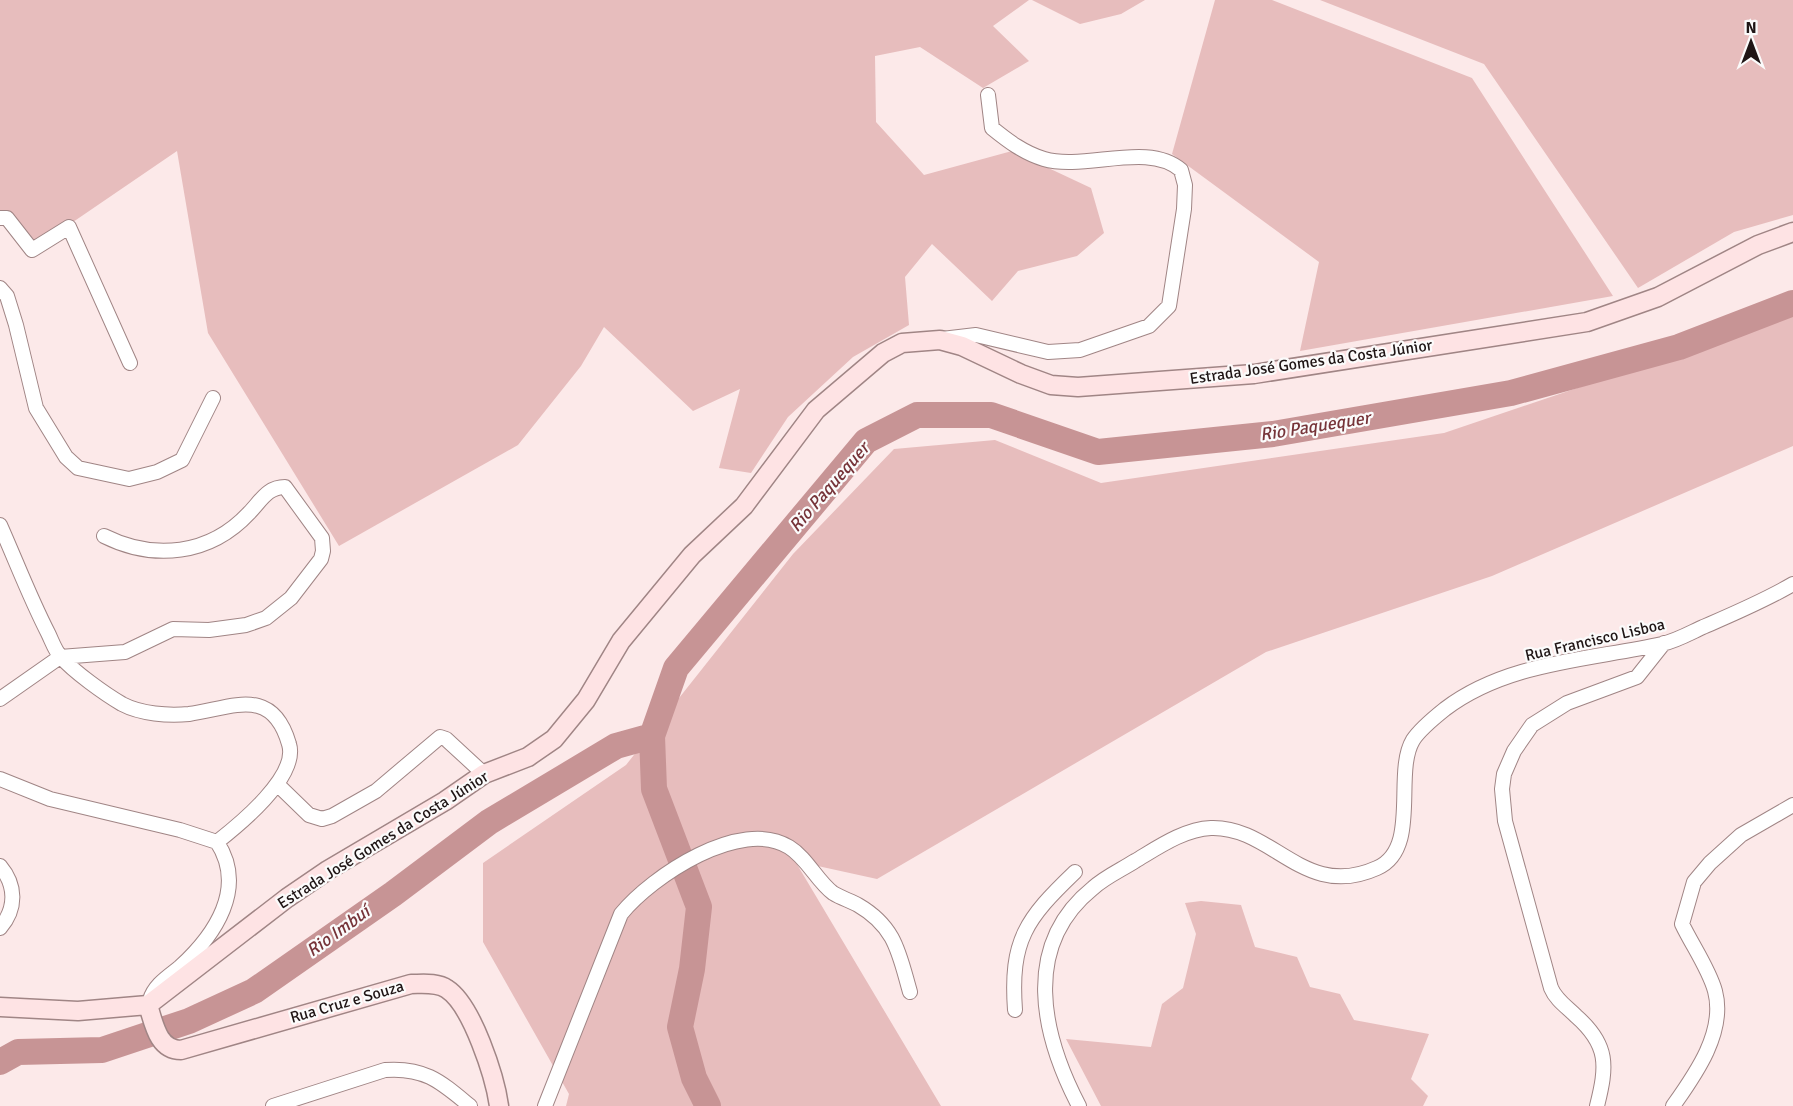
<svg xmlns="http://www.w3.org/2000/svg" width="1793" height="1106" viewBox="0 0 1793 1106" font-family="Signika,sans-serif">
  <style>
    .green { fill: #e7bdbd }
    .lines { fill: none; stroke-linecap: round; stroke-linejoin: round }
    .river { stroke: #c79495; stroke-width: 26 }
    .street-casing { stroke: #a08585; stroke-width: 16 }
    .secondary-casing { stroke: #a08585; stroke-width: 21 }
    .street { stroke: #fff; stroke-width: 14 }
    .secondary { stroke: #fee3e4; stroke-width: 18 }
    .labels { text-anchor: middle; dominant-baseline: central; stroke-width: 4.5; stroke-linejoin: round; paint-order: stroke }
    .street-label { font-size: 16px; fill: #1f1515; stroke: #fbfbfb }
    .water-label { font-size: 18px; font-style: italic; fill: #763439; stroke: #fbfbfb }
  </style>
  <rect width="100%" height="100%" fill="#fce9e9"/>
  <!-- green -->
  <path class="green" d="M0,0H1029L993,26L1029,61L983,88L920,47L875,56L876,122L924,175L1012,151L1091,188L1104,233L1077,256L1018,271L992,301L932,244L905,277L909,325L853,357L788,417L751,473L719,468L740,389L693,411L604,327L581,366L518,445L339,546L208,333L177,151L32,250L9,223H0Z
    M1032,0H1145L1121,14L1080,24Z
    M1215,0H1272L1472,78L1613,296L1300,351L1319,262L1172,154Z
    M1320,0H1793V215L1734,232L1638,288L1484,64Z
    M1793,315V446L1492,576L1266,652L877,879L795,861L941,1106H566L569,1094L483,942V863L626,765L793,554L894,449L995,440L1101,483L1444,433Z
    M1201,901L1241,905L1255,947L1297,957L1310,987L1340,994L1354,1020L1429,1034L1411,1079L1428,1096L1423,1106H1101L1066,1039L1151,1047L1162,1004L1183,988L1196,934L1185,903Z"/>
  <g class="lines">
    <!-- river -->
    <path class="river" d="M0,1062L18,1052L102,1050L189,1021L254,991L393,894L489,822L616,746L652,736
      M708,1106L694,1078L680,1027L692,969L699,907L654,789L652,736L676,668L866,441L917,415H991L1098,452L1273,434L1511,393L1679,347L1793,303"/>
    <!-- street casing -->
    <g class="street-casing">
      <path id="street" d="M0,218H7L32,250L69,227L130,363
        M0,288L7,296L16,325L36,408L66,457L78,468L129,479L157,472L182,460L213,398
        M942,339L976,335L1048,352L1080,350L1149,326L1169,306L1184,209L1185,185L1181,170C1148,141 1085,171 1044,159C1024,153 1008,141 992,128L988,95
        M0,525C16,561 30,598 48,633C52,641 55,651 61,657C74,672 105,694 122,704C141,714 168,716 189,714C232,708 272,685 289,744C299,776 240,824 217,842
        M0,699L60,657L125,652L173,629L209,630L246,625L266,618L291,598L321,559L323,551L322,538L285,487C267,487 261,501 249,513C210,555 154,561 104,536
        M0,779L50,799L180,830L217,842
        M277,784L309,815L322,819L332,816L376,791L440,737L446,739L484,774
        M0,866C16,885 17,908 0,928
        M150,1000C154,985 169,976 180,967C215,935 247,888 217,842
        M1015,1010C1010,940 1026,919 1075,872
        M273,1106L385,1070C425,1067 441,1082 470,1106
        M545,1106L621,914C652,876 741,817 789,847C807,858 817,881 833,893C841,898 851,901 858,905C896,927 899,954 910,992
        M1079,1106C1042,1035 1021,946 1093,888C1105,877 1121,870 1135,861C1157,848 1184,829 1211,828C1273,826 1304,901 1377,868C1421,849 1393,773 1413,740C1420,729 1435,717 1445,709C1507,662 1589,660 1662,644C1676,641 1690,633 1703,627C1733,614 1764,601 1793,584
        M1597,1106C1607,1066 1609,1045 1576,1016C1567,1007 1556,1000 1551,988L1505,821L1502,789L1504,774L1514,751L1532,725L1567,703L1637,677L1664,643
        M1673,1106C1695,1075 1726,1032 1715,991C1709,969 1692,945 1682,924L1694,882L1710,863L1741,835L1793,805"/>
    </g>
    <!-- secondary casing -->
    <g class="secondary-casing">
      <path id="secondary" d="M148,1005L287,898L328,870L445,801L484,774L528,757L554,739L586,700L621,641L692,555L744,506L816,410L883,353L902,343L940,340L962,346L1021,374L1051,385L1078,387L1254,374L1587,322L1658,297L1758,245L1793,232
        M148,1005C154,1024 158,1050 181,1050L411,984C422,984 437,982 447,989C472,1005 495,1077 499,1106
        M0,1007L78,1011L148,1005"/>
    </g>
    <!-- street -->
    <use href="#street" class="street"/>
    <!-- secondary -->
    <use href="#secondary" class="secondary"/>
  </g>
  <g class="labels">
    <!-- street labels -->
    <g class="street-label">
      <text transform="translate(1311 362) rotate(-8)">Estrada José Gomes da Costa Júnior</text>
      <text transform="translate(1595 640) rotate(-13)">Rua Francisco Lisboa</text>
      <text transform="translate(383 840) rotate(-32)">Estrada José Gomes da Costa Júnior</text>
      <text transform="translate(347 1002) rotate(-16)">Rua Cruz e Souza</text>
    </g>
    <!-- water labels -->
    <g class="water-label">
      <text transform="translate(1315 426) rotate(-9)">Rio Paquequer</text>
      <text transform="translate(829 487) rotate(-49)">Rio Paquequer</text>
      <text transform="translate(338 931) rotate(-36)">Rio Imbuí</text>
    </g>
  </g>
  <!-- north arrow -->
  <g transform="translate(1751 42)" stroke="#fbfbfb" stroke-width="4.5" paint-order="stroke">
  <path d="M0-4.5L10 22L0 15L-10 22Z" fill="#1f1515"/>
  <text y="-9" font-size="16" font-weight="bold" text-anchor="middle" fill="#1f1515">N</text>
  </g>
</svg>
